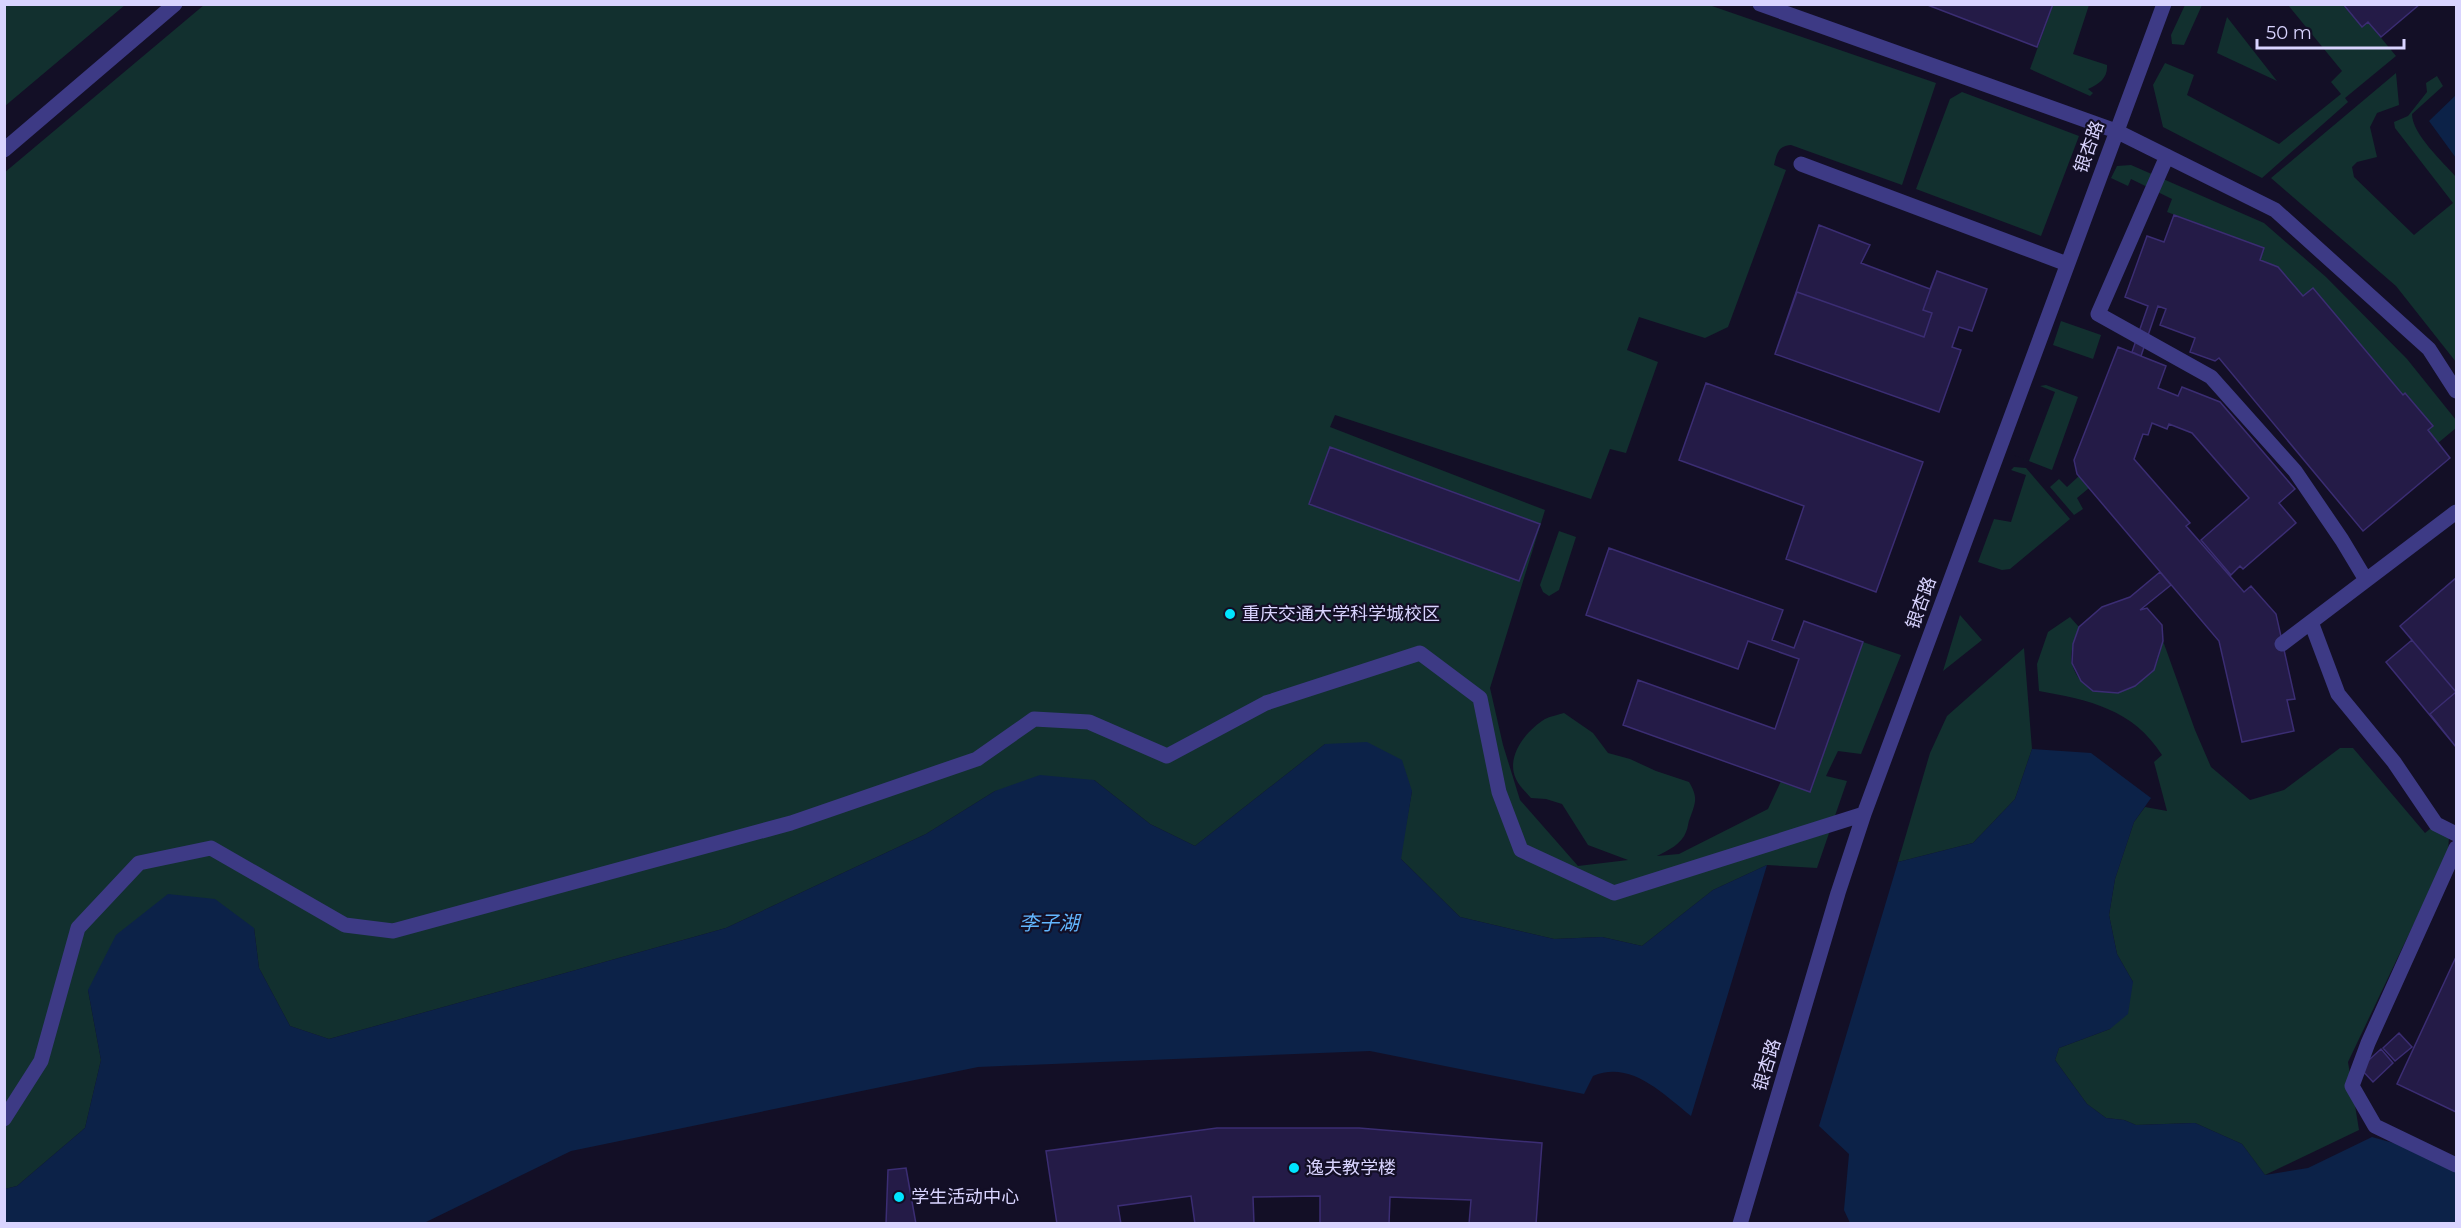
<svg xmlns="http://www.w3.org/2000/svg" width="2461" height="1228" viewBox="0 0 2461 1228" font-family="Montserrat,'Noto Sans SC',sans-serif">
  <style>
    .green { fill: #12302f }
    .water { fill: #0c2248 }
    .building { fill: #241b47; stroke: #3b2d73; stroke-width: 1.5 }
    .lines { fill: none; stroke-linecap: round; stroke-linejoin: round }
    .minor { stroke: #3d3a85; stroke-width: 15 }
    .poi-dot { fill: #00e5ff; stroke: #130f26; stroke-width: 2 }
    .labels { text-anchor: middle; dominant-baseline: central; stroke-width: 4.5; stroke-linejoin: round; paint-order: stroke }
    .street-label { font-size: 18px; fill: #d9d4ff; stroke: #130f26 }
    .poi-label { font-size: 18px; fill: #d9d4ff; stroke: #130f26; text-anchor: start }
    .water-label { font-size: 20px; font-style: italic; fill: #62b6ff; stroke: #130f26 }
  </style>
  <rect width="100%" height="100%" fill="#130f26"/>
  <!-- green -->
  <path class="green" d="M5,4H125V5L5,106Z
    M204,5H1709L1936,83L1902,185L1791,145C1778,146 1777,153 1774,165L1786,170L1728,327L1705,338L1639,317L1627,350L1658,362L1626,453L1610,449L1591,499L1335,415L1330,427L1545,510L1490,688L1503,745L1520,800L1578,866L1628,860L1588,845L1562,804L1546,799L1531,798C1526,792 1519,786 1516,779C1505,756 1527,730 1545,719C1551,716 1558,715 1564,713L1593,733L1608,753L1630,759L1656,771L1689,782C1698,797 1696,802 1690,818C1688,822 1688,828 1686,832C1682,844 1667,851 1657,856L1679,854L1768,809L1781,781L1810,792L1863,642L1901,655L1861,754L1838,751L1826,776L1847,781L1817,868L1767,865L1713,890L1642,946L1602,937L1554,939L1460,917L1400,858L1412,791L1325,744L1195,846L1150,824L1094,780L995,791L926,834L726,928L329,1039L290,1026L259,968L254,928L88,990L101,1060L85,1128L17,1186L5,1189L4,173Z
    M2053,5H2089L2073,54L2107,65C2108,78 2099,84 2088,89L2093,93L2090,96L2030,69Z
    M2185,5H2202L2184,45L2172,44L2171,35Z
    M2288,5H2343L2362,27L2368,22L2396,56L2345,98L2348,102L2262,178L2163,127L2153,85L2165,63L2194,75L2187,95L2279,144L2341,94L2331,82L2342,71Z
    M2227,17L2277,81L2217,53Z
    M2396,73L2399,105L2377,113L2370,127L2377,157L2357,162L2352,167L2354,177L2414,235L2453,203L2395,128L2394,122L2408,116L2427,92L2426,83L2437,76L2443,86L2412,114C2412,134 2443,162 2456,177V362L2396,286L2271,178Z
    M1962,92L2079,136L2041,236L1916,189L1950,99Z
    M2131,165L2264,223L2326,277L2407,359L2456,420V428L2438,443L2428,430L2433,426L2405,393L2403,395L2313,288L2303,296L2278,267L2260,260L2264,248L2167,212L2172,199L2131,179L2128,186L2111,178L2117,166Z
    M2061,321L2101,335L2093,359L2053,345Z
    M2046,385L2078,397L2052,470L2013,455L2029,461L2055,392L2040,386Z
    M2014,467L2026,468L2070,519L2010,569L2002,570L1978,562L1994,519L2011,522L2026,475L2011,470Z
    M2079,476L2089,488L2077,498L2083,509L2074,515L2050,487L2059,479L2067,487Z
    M1559,531L1576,537L1559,590L1549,596L1543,592L1540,585Z
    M1960,615L1982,640L1943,671Z
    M2070,617L2079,627C2075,638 2069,653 2072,664C2082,699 2121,698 2144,678C2148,675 2152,672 2154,669C2159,661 2160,650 2163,641L2195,730L2211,767L2250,800L2284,790L2340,748H2353L2425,833L2436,824L2449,837L2448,852L2348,1062L2359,1130L2265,1175L2242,1144L2195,1123L2136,1125L2124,1120L2106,1118L2087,1104L2055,1060L2059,1048L2110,1029L2133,982L2117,954L2109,915L2115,879L2134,822L2145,807L2167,811L2154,762L2162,755C2133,709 2089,700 2039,691L2037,664L2048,632Z
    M2024,648L2032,749L2015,799L1973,843L1898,862L1930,753L1947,716Z"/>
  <!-- water -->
  <path class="water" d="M2456,95V158L2429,121Z
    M1367,742L1402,760L1412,791L1401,859L1460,917L1554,939L1602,937L1642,946L1713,890L1767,865L1691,1116C1663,1094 1631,1060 1593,1076L1584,1094L1370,1051L978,1067L571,1151L424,1223H5V1189L17,1186L85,1128L101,1060L88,990L116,935L168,894L215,899L254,928L259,968L290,1026L329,1039L726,928L926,834L995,791L1040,775L1094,780L1150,824L1195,846L1325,744Z
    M2032,749L2091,753L2151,798L2134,822L2115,879L2109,915L2117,954L2133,982L2128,1014L2110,1029L2059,1048L2055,1060L2087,1104L2106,1118L2124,1120L2136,1125L2195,1123L2242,1144L2265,1175L2308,1168L2372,1137L2440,1156L2456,1165V1223H1850L1844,1210L1849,1154L1819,1126L1898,862L1973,843L2015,799Z"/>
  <!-- building -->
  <path class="building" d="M1925,4H2053L2037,47Z
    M2343,4H2420L2381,37L2368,22L2362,27Z
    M2174,215L2264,248L2260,260L2278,267L2303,296L2313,288L2403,395L2405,393L2433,426L2428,430L2450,458L2363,531L2219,358L2215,361L2190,352L2195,338L2160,325L2166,309L2158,306L2141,356L2132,352L2148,306L2125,297L2147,236L2164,242Z
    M1819,225L1870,245L1861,263L1930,289L1937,271L1987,289L1972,331L1959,327L1952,347L1961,350L1939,412L1775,354Z
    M1937,271L1987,289L1972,331L1959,327L1952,347L1961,350L1939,412L1775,354L1797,292L1924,337L1932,313L1923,310Z
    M2118,347L2166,366L2158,388L2178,396L2182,387L2220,402L2295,489L2279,503L2296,523L2243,569L2240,566L2231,575L2201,540L2249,498L2192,433L2169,424L2167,429L2152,423L2148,435L2143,434L2134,459L2190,523L2186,526L2244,592L2251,586L2276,614L2295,699L2287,700L2294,731L2242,742L2219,641L2077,474L2074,460Z
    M1706,383L1923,462L1876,592L1786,559L1804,506L1679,460Z
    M1330,447L1540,524L1519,581L1309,504Z
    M1609,548L1783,610L1772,640L1794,648L1804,621L1863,642L1810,792L1623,725L1638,680L1775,729L1799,659L1748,641L1738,669L1586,615Z
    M2160,572L2171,585L2140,610L2147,608L2162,625L2163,641L2154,670L2135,686L2118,693L2093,691L2081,681L2072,663L2073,644L2079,627L2102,607L2130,597Z
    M2456,578V747L2386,662L2412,640L2400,626Z
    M2456,578V692L2400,626Z
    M2456,692V747L2430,714Z
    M2456,957V1112L2397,1084Z
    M2399,1033L2412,1047L2395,1061L2383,1048Z
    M2381,1049L2393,1063L2373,1082L2360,1068Z
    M1217,1128H1359L1542,1143L1536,1224H1469L1471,1200L1390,1197L1389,1224H1320V1196L1253,1197L1254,1224H1195L1191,1196L1118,1206L1121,1224H1057L1046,1151Z
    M906,1168L916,1224H886L888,1170Z"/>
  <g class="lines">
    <!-- minor -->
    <path class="minor" d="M1760,4L2116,131L2275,210L2429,349L2456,391
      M4,150L175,4
      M2167,156L2098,314L2211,377L2295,471L2342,540L2366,580
      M1801,164L2067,264
      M2311,622L2338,694L2394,762L2436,824L2456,834
      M2282,644L2456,512
      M2456,848L2368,1043L2352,1086L2375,1126L2456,1165
      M4,1119L41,1061L78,928L139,863L211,848L345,925L393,931L791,823L977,759L1034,719L1089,722L1167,756L1266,703L1420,653L1480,698L1499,792L1521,850L1614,893L1864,814
      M1740,1224L1838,893L1864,814L2164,4"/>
  </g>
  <!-- markers -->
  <g class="poi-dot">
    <circle cx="1230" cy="614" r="6"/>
    <circle cx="1294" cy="1168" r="6"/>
    <circle cx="899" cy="1197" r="6"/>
  </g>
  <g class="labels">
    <!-- street labels -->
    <g class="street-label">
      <text transform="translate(2089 147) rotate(-70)">银杏路</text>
      <text transform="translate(1921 603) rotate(-70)">银杏路</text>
      <text transform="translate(1767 1065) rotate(-73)">银杏路</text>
    </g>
    <!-- poi labels -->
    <g class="poi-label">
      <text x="1242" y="614">重庆交通大学科学城校区</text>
      <text x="1306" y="1168">逸夫教学楼</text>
      <text x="911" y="1197">学生活动中心</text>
    </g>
    <!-- water labels -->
    <g class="water-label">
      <text x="1049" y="923">李子湖</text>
    </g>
  </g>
  <!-- border -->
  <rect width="2461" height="1228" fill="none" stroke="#d9d4ff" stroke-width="12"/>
  <!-- scale -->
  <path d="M2257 39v9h147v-9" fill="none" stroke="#d9d4ff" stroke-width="3"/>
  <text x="2266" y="39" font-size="18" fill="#d9d4ff" stroke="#130f26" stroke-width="4.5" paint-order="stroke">50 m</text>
</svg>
